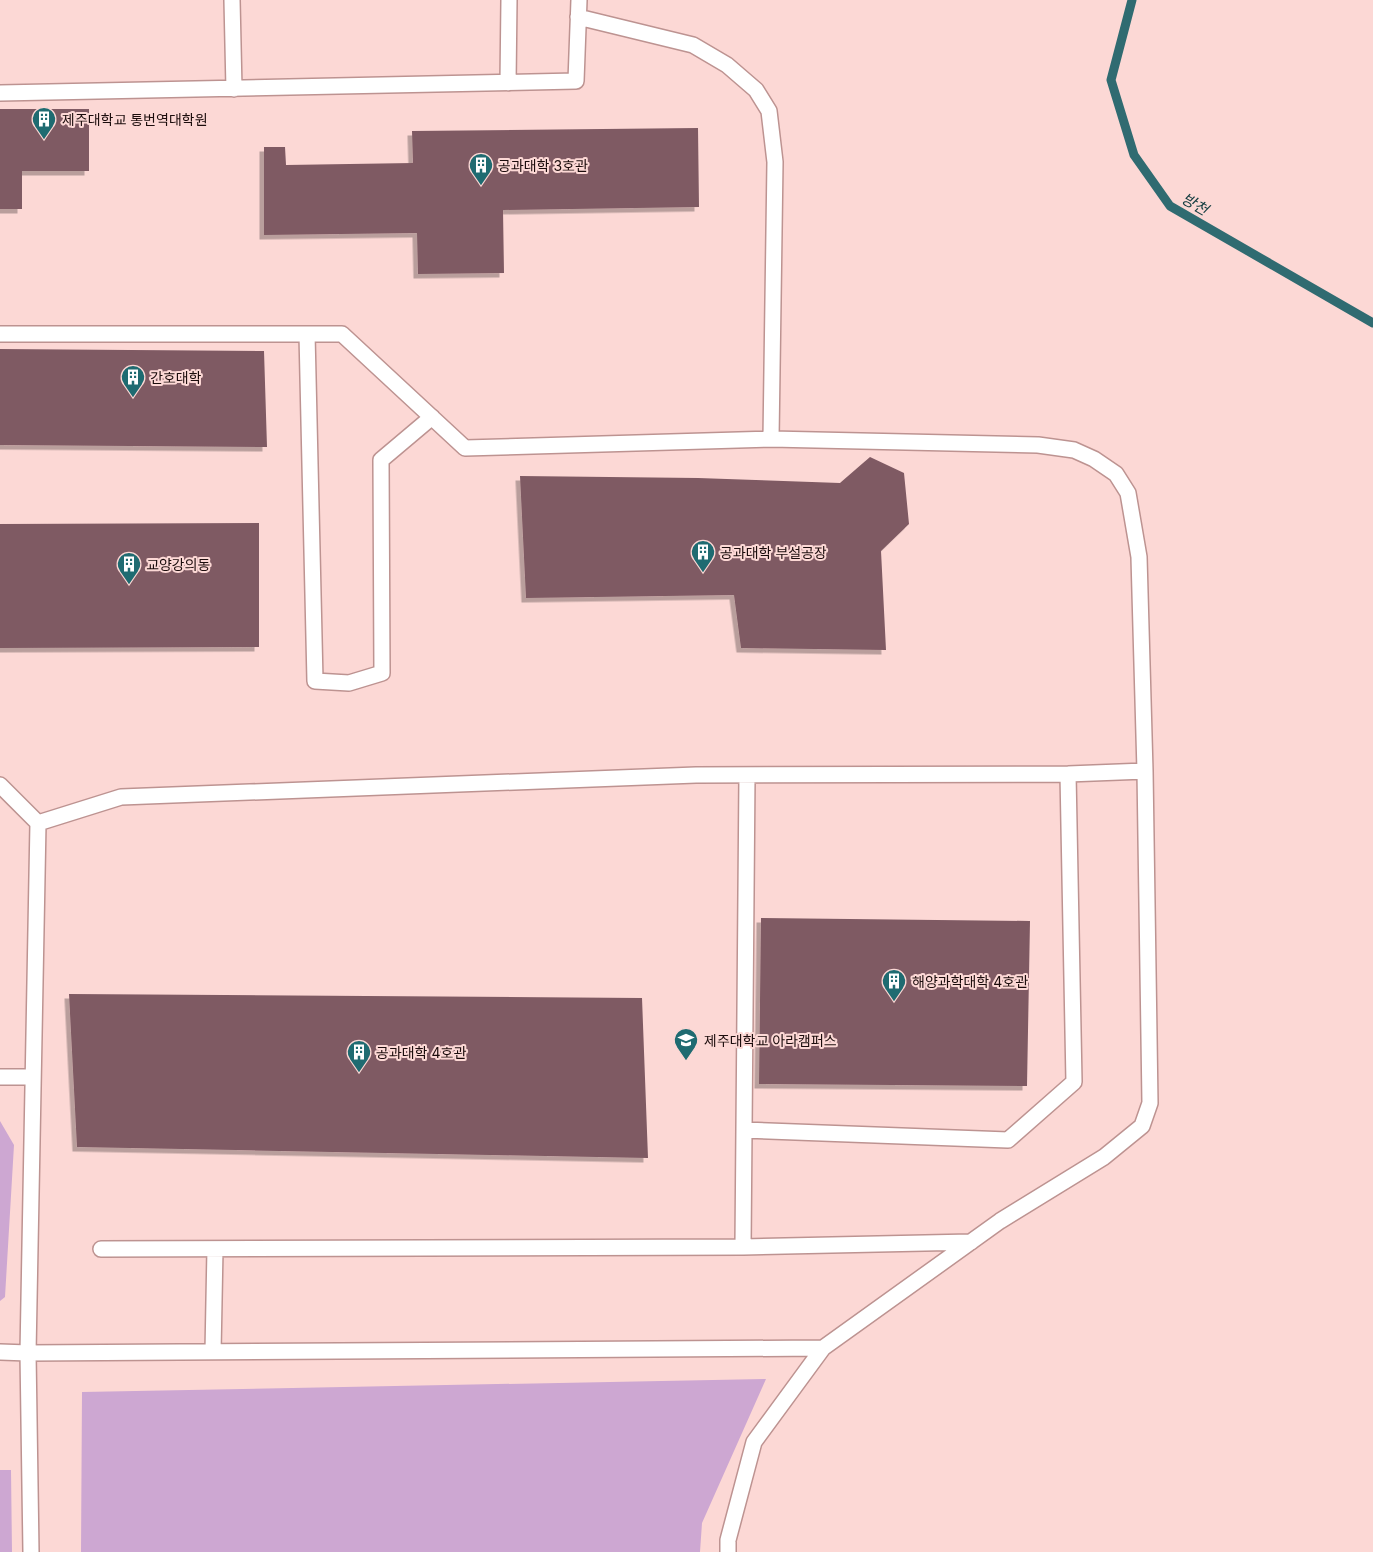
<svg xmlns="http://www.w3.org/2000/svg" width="1373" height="1552" viewBox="0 0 1373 1552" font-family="Inter,'Noto Sans KR',sans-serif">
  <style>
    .green { fill: #cda7d2 }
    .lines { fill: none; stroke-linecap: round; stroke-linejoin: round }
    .stream { stroke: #306b71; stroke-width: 9 }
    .building { fill: #7f5a63; filter: url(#shadow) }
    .lane-casing { stroke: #bd9391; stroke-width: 18 }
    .lane { stroke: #fff; stroke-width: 15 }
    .labels { text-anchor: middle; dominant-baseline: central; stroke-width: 4; stroke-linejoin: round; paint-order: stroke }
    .poi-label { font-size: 14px; fill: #1b0c0c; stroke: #fcd8d5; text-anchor: start }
    .water-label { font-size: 15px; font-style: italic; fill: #103a3e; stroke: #fcd8d5 }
  </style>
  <defs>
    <filter id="shadow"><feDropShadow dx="-4.5" dy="4.5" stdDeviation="0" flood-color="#0004"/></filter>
  </defs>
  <rect width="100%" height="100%" fill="#fcd8d5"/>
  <!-- green -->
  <path class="green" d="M0,1121L14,1145L5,1297L0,1301Z
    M766,1379L702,1523L700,1552H81L82,1392Z
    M0,1470H11L12,1552H0Z"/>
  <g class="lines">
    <!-- stream -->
    <path class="stream" d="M1132,0L1111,80L1134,155L1170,206L1373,323"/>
  </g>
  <!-- building -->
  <path class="building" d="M0,109H89V171H22V209H0Z
    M698,128L699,207L503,210L504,273L418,274L417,233L264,235V147H285L286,165L413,163L412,131Z
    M0,349L264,351L267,447L0,445Z
    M870,457L904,473L909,524L881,551L886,650L741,648L734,595L526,598L520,476L698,478L840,483Z
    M259,523V647L0,648V524Z
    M761,918L1030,921L1027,1086L759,1084Z
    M69,994L642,998L648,1158L77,1147Z"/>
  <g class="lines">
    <!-- lane casing -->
    <g class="lane-casing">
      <path id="lane" d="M232,0L234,89
        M578,17L693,45L727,65L756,90L769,111L775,162L771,439
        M508,83L509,0
        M0,93L576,81L579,0
        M0,334H342L465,448L771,439L1038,445L1074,450L1094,459L1116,474L1128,493L1139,557L1145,771
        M307,334L315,681L349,683L382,673L381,460L432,417
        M0,785L38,823L28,1353L0,1352
        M0,1077H33
        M744,1130L1008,1140L1074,1082L1068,774
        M743,1247L971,1242
        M101,1249L743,1247L747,775
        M213,1352L215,1249
        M31,1552L28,1353L823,1348L1000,1221L1104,1157L1142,1126L1150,1103L1145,771L1068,774L696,775L121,797L38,823
        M728,1552V1540L754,1442L823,1348"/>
    </g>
    <!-- lane -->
    <use href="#lane" class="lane"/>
  </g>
  <!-- icons -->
  <defs>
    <g id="building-pin" transform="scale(1.25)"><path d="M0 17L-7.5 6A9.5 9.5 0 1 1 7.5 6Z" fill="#1f6b71" stroke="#fcd8d5"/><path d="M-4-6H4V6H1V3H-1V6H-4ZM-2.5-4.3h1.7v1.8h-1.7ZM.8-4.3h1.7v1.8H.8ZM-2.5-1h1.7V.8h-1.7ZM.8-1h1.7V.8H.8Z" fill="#fff"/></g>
    <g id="university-pin" transform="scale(1.25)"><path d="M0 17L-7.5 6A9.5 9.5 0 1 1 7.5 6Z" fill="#1f6b71" stroke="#fcd8d5"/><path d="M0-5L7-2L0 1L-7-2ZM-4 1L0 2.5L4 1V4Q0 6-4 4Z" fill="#fff"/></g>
  </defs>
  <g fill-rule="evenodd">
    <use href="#building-pin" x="44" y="119"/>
    <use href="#building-pin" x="481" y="165"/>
    <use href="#building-pin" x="133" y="377"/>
    <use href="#building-pin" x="703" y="552"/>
    <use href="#building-pin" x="129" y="564"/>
    <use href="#building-pin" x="894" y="981"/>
    <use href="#university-pin" x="686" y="1040"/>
    <use href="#building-pin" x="359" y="1052"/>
  </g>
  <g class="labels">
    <!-- poi labels -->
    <g class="poi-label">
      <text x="62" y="119">제주대학교 통번역대학원</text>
      <text x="498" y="165">공과대학 3호관</text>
      <text x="150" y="377">간호대학</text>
      <text x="720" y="552">공과대학 부설공장</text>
      <text x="146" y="564">교양강의동</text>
      <text x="912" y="981">해양과학대학 4호관</text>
      <text x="704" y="1040">제주대학교 아라캠퍼스</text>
      <text x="376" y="1052">공과대학 4호관</text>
    </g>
    <!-- water labels -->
    <g class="water-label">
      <text transform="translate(1195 204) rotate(30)">방천</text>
    </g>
  </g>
</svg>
